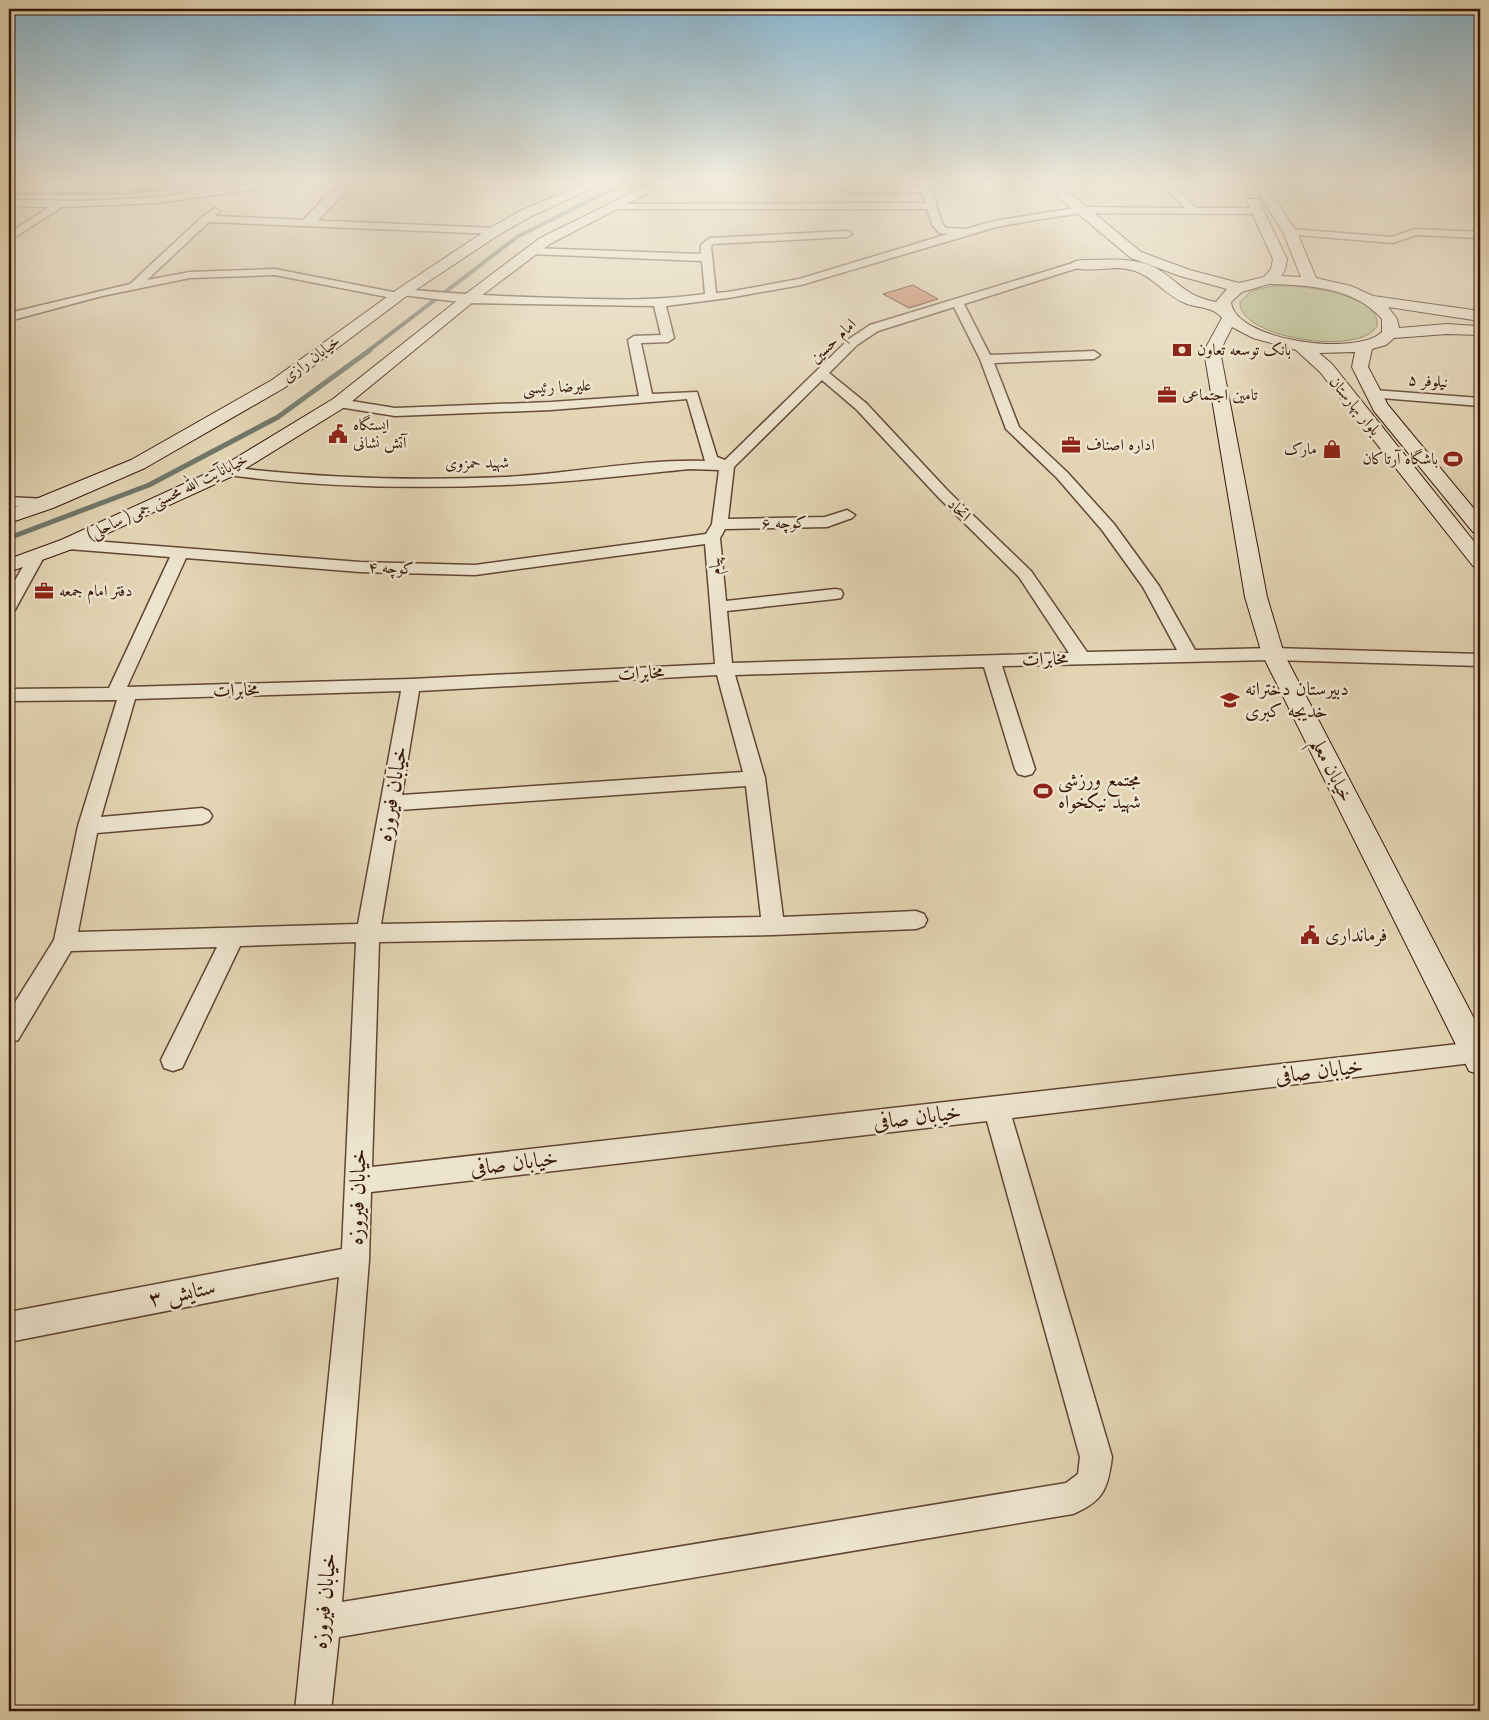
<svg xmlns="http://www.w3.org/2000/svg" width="1489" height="1720" viewBox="0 0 1489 1720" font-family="Cardo,Amiri,serif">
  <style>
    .green { fill: #b4bd8c; stroke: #766a4a }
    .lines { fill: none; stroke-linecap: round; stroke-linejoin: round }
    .stream-far1 { stroke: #6f786b; stroke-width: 4 }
    .stream { stroke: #6f786b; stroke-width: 5 }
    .building { fill: #cb8563; stroke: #371708 }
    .street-casing { stroke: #624633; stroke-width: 3 }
    .secondary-casing { stroke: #371708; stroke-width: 2 }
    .street { fill: #ede4ce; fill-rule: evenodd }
    .secondary { fill: #ede4ce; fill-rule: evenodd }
    .labels { text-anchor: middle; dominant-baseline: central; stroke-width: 5; stroke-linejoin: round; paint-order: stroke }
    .far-street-label { font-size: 16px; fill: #371708; stroke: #ede4ce }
    .far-poi-label { font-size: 16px; fill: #371708; stroke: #ede4ce; text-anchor: start }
    .street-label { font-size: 19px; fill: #371708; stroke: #ede4ce }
    .poi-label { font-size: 19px; fill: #371708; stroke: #ede4ce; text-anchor: start }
    .near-street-label { font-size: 22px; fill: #371708; stroke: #ede4ce }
  </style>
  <rect width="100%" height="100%" fill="#e3d5b4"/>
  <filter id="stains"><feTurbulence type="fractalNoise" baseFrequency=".004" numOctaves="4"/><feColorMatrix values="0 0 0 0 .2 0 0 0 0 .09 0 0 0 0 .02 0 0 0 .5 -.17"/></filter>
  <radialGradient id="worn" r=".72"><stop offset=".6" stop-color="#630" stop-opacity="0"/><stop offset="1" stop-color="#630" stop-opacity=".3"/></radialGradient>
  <!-- green -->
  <path class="green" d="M1273,286C1295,284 1382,293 1377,326C1360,357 1238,338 1240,302L1251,291Z"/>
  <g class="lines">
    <!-- stream-far1 -->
    <path class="stream-far1" d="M9,194L122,193L235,181
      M368,351L517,237L629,181"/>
    <!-- stream -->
    <path class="stream" d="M9,538L149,485L278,417L370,350"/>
  </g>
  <!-- building -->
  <path class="building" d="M913,285L938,299L909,308L883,294Z"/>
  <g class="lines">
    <!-- street casing -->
    <g class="street-casing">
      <path id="street" d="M94,181H104L95,189L90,186Z
        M274,181H297L292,184L157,203L62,207L9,241V233L49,207L9,206V200L86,201L157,197Z
        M658,181L709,182L714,185L709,188L660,186L655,183Z
        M919,181H929L942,223L946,228L966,229L994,221L1081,207L1185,208L1158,181H1168L1196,208H1258L1263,211L1258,214L1081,213L1035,220L996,227L801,285L728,298L666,306L674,338L668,342L641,343L652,394L697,392L717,457L725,460L849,339L870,325L1073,263H1081V267L964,304L990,355L1094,351L1100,355L1094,359L994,363L1019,427L1067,472L1114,524L1159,586L1195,650L1273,648L1480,654V666L1273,660L1002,666L1035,769L1032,774L1025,776L1018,774L1015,769L984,667L735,675L765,778L783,917L916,911L924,914L927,920L924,926L916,929L773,935L379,942L372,1167L1476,1042L1480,1044V1062L1012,1118L1112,1457C1108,1488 1104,1501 1073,1514L339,1637L331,1711H295L339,1277L9,1342V1312L342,1249L356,942L240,946L182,1068L173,1071L164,1068L161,1060L217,947L71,951L18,1040L9,1043V1012L54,940L78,826L117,700L9,701V689L109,688L170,557L68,549L62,547L60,544L62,541L68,539L360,562L475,565L706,534L712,524L719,470L690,469C628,475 566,483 505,485C412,489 319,487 228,475L221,471L228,467C319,478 412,481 505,477C571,474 638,459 705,461L687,399L551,410L395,416L339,407L332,403L339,399L395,408L551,402L639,396L628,340L634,336L661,335L654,306L468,303L402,295L397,299L275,275L190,278L102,296L9,321V313L130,284L202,217L215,208L220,211L215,216L495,228L500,231L495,234L209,222L147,280L190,272L275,269L398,293L403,289C455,294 507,297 560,298C608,300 657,301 705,294L702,261L531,254L526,251L531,248L701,254V245L710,238L847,231L852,234L847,237L713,244L711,246L716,293L728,292L799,279L948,234L939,233L932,224L927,209H614L609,206L610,204L926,203L922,192H848L843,189L848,186H921ZM954,307L980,359L1006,429L1057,478L1102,530L1143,587L1177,650L1087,652L1031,571L949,492L866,403L829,373L857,345L878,331ZM822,380L856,409L939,498L1019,577L1069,653L732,663L727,611L835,599L841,598L843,594L841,590L835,589L726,601L720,538L725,529L827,527L852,518L855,515L847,510L825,517L728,519L734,467ZM705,544L715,664L411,679L127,687L186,558L360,572L475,575ZM717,675L743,772L402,795L419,691ZM401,691L358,924L78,932L97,833L202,824L209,821L212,816L209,811L202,808L101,817L135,699ZM746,786L761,917L381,924L400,810ZM987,1121L1080,1457L1078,1474L1066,1483L342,1602L369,1260L371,1192Z
        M1290,229L1392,237L1415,229L1480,232V238L1416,235L1393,243L1286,234V230Z
        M1374,390L1480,398V406L1369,397L1367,394L1369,391Z
        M9,497L46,499L54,504L46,509L9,506Z
        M36,552L44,557L17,606L15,610L9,611V591L30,554Z"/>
    </g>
    <!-- secondary casing -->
    <g class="secondary-casing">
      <path id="secondary" d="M349,181H363L336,202L313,226H303L301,223L303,220L326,196Z
        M592,181H608L532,216L500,234L408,295L284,388L145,468L53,508L9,523V510L131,460L272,380L398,289L490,228L522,210Z
        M656,181H671L550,244L473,302L345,407L235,475L75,548L9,572V559L61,540L221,467L333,399L463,296L540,238Z
        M1048,181H1060L1069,192L1141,252L1190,270L1239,283L1264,277L1271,269L1273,259L1247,202L1248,199H1258L1287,259L1285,270L1281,276L1301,277L1283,232L1251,181H1263L1297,232L1316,278L1351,286L1373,296L1480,311V321L1388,307L1397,319L1399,328L1447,324L1477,326L1480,327V335L1447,334L1394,338L1386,345L1372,349L1368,367L1388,405L1480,516V534L1473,532L1374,411L1352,367L1355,352L1319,353L1332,364L1480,549V568L1473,566L1320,372L1296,350L1253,338L1232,327L1220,351L1267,597L1284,654L1480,1030V1075L1469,1071L1262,654L1245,597L1204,351L1222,318C1214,307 1199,308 1187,304C1159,293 1152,270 1119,268C1108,268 1075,273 1070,265C1074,259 1084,260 1091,260C1112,259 1137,258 1156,268C1181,283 1183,295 1216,302L1227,289L1180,276L1131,258L1059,198ZM1269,284C1309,285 1354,287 1382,319V332C1357,357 1235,341 1231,302L1242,292Z"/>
    </g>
    <!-- street -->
    <use href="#street" class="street"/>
    <!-- secondary -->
    <use href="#secondary" class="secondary"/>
  </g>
  <!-- sky -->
  <linearGradient id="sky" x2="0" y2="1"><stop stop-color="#87b6d0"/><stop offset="0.43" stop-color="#f2ecdd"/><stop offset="1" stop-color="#f2ecdd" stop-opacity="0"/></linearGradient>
  <rect width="1489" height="421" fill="url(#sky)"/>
  <!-- icons -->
  <defs>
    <g id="bank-bare" transform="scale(1.5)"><path d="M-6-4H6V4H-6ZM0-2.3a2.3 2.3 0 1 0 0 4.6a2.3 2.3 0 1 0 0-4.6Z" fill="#8f2418" stroke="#ede4ce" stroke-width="2.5" paint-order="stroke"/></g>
    <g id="office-bare" transform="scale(1.5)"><path d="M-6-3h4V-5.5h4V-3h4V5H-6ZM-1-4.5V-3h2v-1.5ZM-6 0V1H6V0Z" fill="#8f2418" stroke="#ede4ce" stroke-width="2.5" paint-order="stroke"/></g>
    <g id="civic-bare" transform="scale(1.5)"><path d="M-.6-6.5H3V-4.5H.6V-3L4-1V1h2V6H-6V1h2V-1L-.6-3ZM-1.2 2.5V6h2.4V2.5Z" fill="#8f2418" stroke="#ede4ce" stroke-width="2.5" paint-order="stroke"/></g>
    <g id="shop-bare" transform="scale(1.5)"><path d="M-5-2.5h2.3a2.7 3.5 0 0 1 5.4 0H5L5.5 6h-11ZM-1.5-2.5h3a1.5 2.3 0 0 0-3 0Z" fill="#8f2418" stroke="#ede4ce" stroke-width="2.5" paint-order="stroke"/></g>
    <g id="stadium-bare" transform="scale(1.5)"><path d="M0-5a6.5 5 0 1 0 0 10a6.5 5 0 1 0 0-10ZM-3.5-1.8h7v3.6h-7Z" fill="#8f2418" stroke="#ede4ce" stroke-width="2.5" paint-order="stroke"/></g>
    <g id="school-bare" transform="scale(1.5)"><path d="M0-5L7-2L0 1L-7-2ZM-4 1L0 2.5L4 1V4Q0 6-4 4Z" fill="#8f2418" stroke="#ede4ce" stroke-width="2.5" paint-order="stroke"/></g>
  </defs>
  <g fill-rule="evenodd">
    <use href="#bank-bare" x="1182" y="350"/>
    <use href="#office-bare" x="1167" y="395"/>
    <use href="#civic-bare" x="338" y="434"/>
    <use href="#office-bare" x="1071" y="445"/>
    <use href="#shop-bare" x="1332" y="449"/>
    <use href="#stadium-bare" x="1453" y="459"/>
    <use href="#office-bare" x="44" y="591"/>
    <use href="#school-bare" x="1230" y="700"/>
    <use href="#stadium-bare" x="1043" y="791"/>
    <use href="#civic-bare" x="1310" y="935"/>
  </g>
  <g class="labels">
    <!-- far-street labels -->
    <g class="far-street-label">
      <text transform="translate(833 341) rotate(-43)">امام حسین</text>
      <text transform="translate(311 359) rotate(-36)">خیابان رازی</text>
      <text transform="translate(1428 381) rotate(4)">نیلوفر ۵</text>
      <text transform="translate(557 387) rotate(-3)">علیرضا رئیسی</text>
      <text transform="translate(1355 406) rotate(51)">بلوار بهارستان</text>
      <text transform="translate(477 463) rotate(-1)">شهید حمزوی</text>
      <text transform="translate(167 497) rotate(-26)">خیابانآیت الله محسنی جمی( ساحلی)</text>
      <text transform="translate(959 510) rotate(44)">اتحاد</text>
      <text transform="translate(784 523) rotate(-1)">کوچه ۶</text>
      <text transform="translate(715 566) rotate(-95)">پیام</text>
      <text transform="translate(391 568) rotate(2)">کوچه ۴</text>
    </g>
    <!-- far-poi labels -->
    <g class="far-poi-label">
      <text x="1197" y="350">بانک توسعه تعاون</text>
      <text x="1182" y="395">تامین اجتماعی</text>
      <text x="353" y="425">ایستگاه<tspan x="353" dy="18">آتش نشانی</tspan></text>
      <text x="1086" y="445">اداره اصناف</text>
      <text x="1317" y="449" text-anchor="end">مارک</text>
      <text x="1438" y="459" text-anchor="end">باشگاه آرتاکان</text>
      <text x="59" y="591">دفتر امام جمعه</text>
    </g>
    <!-- street labels -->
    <g class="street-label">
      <text transform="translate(1045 659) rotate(-2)">مخابرات</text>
      <text transform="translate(641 673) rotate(-3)">مخابرات</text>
      <text transform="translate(236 690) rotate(-2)">مخابرات</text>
      <text transform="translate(1332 770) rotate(63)">خیابان معلم</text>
    </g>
    <!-- poi labels -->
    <g class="poi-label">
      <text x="1245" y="689">دبیرستان دخترانه<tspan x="1245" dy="22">خدیجه کبری</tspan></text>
      <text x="1058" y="780">مجتمع ورزشی<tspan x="1058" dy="22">شهید نیکخواه</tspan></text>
      <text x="1325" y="935">فرمانداری</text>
    </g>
    <!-- near-street labels -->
    <g class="near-street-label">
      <text transform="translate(392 794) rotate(-80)">خیابان فیروزه</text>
      <text transform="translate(1319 1071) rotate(-7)">خیابان صافی</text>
      <text transform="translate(917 1117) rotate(-7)">خیابان صافی</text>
      <text transform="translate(514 1163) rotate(-7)">خیابان صافی</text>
      <text transform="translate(357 1197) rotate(-88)">خیابان فیروزه</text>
      <text transform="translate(182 1293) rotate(-11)">ستایش ۳</text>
      <text transform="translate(324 1601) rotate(-84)">خیابان فیروزه</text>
    </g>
  </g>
  <!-- margin -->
  <rect width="1489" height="1720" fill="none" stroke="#e3d5b4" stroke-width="30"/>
  <rect x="10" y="10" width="1469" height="1700" fill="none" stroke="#371708" stroke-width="2.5"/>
  <rect x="15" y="15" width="1459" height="1690" fill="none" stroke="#371708"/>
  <rect width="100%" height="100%" filter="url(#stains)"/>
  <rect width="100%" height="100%" fill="url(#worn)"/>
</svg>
